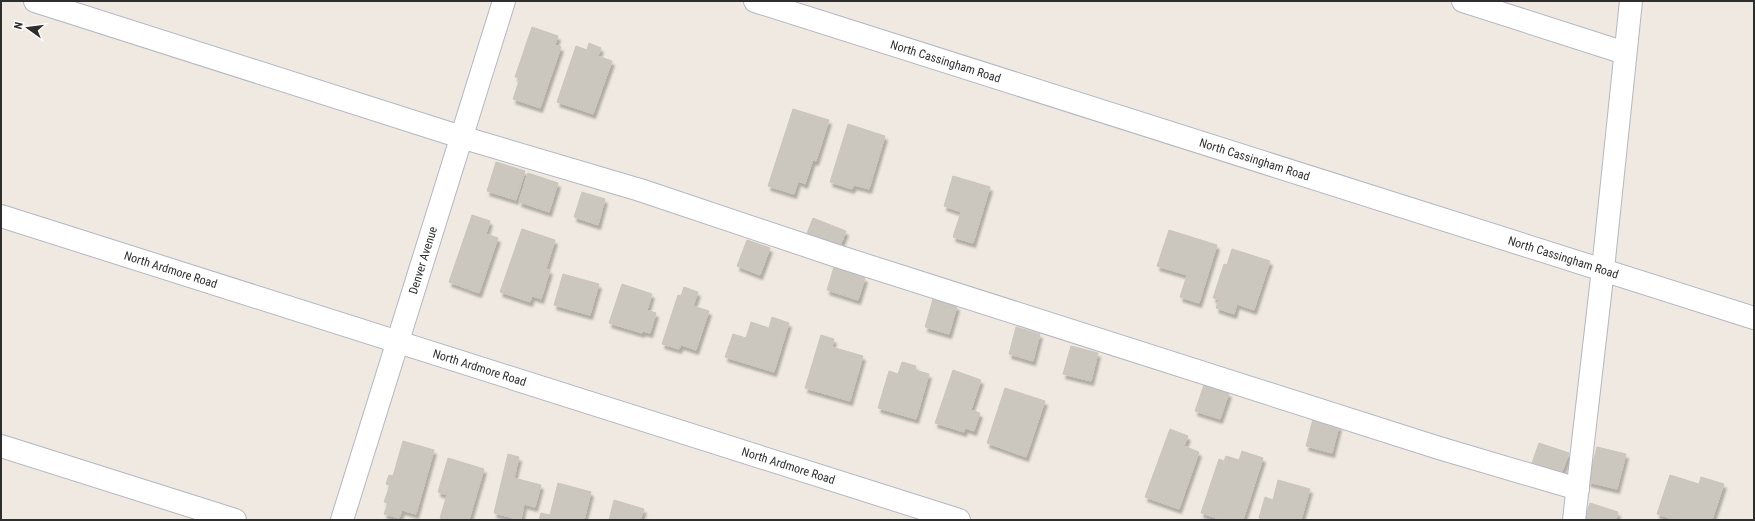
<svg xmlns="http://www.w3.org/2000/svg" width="1755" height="521" viewBox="0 0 1755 521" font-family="'Roboto Condensed',sans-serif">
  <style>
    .building { fill: #cbc7bf; stroke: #cbc5ba; filter: url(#shadow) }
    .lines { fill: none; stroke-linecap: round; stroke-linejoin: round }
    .minor-casing { stroke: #b4b7c1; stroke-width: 24 }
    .minor { stroke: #fff; stroke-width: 22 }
    .labels { text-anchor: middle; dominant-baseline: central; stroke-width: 3; stroke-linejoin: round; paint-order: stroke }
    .street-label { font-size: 12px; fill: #2e2e2e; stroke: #fff }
  </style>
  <defs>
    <filter id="shadow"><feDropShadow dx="2.5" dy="4.5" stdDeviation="1" flood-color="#0004"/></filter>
  </defs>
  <rect width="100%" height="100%" fill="#efe9e1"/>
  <!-- building -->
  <path class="building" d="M532,27L558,36L555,45L561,47L540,108L513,99L520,78L515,77Z
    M589,43L601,48L598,56L612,61L593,114L557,102L576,46L587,50Z
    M793,109L829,120L816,161L813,160L805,184L798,181L794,194L768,186Z
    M848,124L885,136L869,189L854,185L852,189L830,182Z
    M496,162L525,171L516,200L487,191Z
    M528,173L558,183L549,212L519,202Z
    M953,176L990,187L973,243L953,237L961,212L944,206Z
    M582,192L605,199L598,225L574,217Z
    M472,215L490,221L486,234L498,238L479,293L449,282Z
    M813,218L846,231L837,254L804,241Z
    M522,229L555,240L546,269L550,270L541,299L532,296L530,302L500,292Z
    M1169,230L1217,245L1199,303L1180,297L1187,275L1157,266Z
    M747,240L770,248L760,275L737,266Z
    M1232,249L1270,261L1254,310L1237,304L1234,314L1216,308L1219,299L1213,298L1224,264L1227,265Z
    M834,267L865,278L858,300L827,290Z
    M563,274L599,284L590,315L554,305Z
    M622,284L652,294L647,310L656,313L650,333L643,331L642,333L609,323Z
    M684,287L698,292L693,306L709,311L696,350L681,345L679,349L662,344L678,295L681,296Z
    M933,299L957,306L949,334L925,327Z
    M772,317L789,323L774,372L725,357L733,334L746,338L751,322L769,328Z
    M1016,327L1040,334L1033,361L1009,354Z
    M821,335L834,339L832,347L863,356L850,401L805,388Z
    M1071,346L1098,353L1091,381L1063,374Z
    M902,362L916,366L915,370L929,374L916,419L878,408L889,371L898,374Z
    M953,370L981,380L971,410L980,413L974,431L965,428L964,432L935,423Z
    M1204,385L1229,393L1220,419L1195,411Z
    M1005,388L1045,401L1026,457L987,443Z
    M1313,419L1339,426L1332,453L1306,446Z
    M1170,429L1188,436L1184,446L1199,452L1179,509L1145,497Z
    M403,441L434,450L416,514L402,510L399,518L384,514L388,503L384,502L390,485L386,484L389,475L393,476Z
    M1539,443L1569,453L1560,477L1531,466Z
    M1597,447L1626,454L1617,489L1588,482Z
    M1242,451L1263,458L1243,520H1222L1201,513L1219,459L1224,461L1226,456L1239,460Z
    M508,454L519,457L514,478L541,485L535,507L524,504L521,520L494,513Z
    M448,458L484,469L469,520H446L440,518L447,495L438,492Z
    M1670,475L1699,484L1701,477L1724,484L1712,520H1676L1657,514Z
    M1278,480L1310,489L1301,520H1266L1259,518L1265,497L1273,500Z
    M558,483L591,492L584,520H539L541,513L550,515Z
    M614,500L644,509L640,520H609Z
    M1590,503L1618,512L1616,520H1584Z"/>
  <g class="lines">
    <!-- minor casing -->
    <g class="minor-casing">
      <g id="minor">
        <path d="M35,1L461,137L640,190L834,255L1439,448L1578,489"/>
        <path id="s1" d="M755,1L1754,318"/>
        <path d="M1463,1L1625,53"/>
        <path id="s2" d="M1,216L959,520"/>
        <path d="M1,446L235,520"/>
        <path id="s3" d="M342,520L504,1"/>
        <path d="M1574,520L1603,269L1631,1"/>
      </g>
    </g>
    <!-- minor -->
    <use href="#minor" class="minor"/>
  </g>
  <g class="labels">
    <!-- street labels -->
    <g class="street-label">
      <text stroke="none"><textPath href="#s1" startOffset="200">North Cassingham Road</textPath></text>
      <text stroke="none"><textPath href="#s1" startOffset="524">North Cassingham Road</textPath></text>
      <text stroke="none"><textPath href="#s1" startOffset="848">North Cassingham Road</textPath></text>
      <text stroke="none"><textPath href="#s3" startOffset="272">Denver Avenue</textPath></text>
      <text stroke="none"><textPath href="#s2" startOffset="178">North Ardmore Road</textPath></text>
      <text stroke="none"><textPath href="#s2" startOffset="502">North Ardmore Road</textPath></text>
      <text stroke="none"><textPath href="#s2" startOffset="826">North Ardmore Road</textPath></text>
    </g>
  </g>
  <!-- border -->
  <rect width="1755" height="521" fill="none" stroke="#2e2e2e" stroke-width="4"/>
  <!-- north arrow -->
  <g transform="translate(28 28) rotate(284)" stroke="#ffffff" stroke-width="3" paint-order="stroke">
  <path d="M0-3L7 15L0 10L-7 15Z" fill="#2e2e2e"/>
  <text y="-6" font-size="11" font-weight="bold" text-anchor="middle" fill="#2e2e2e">N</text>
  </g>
</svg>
